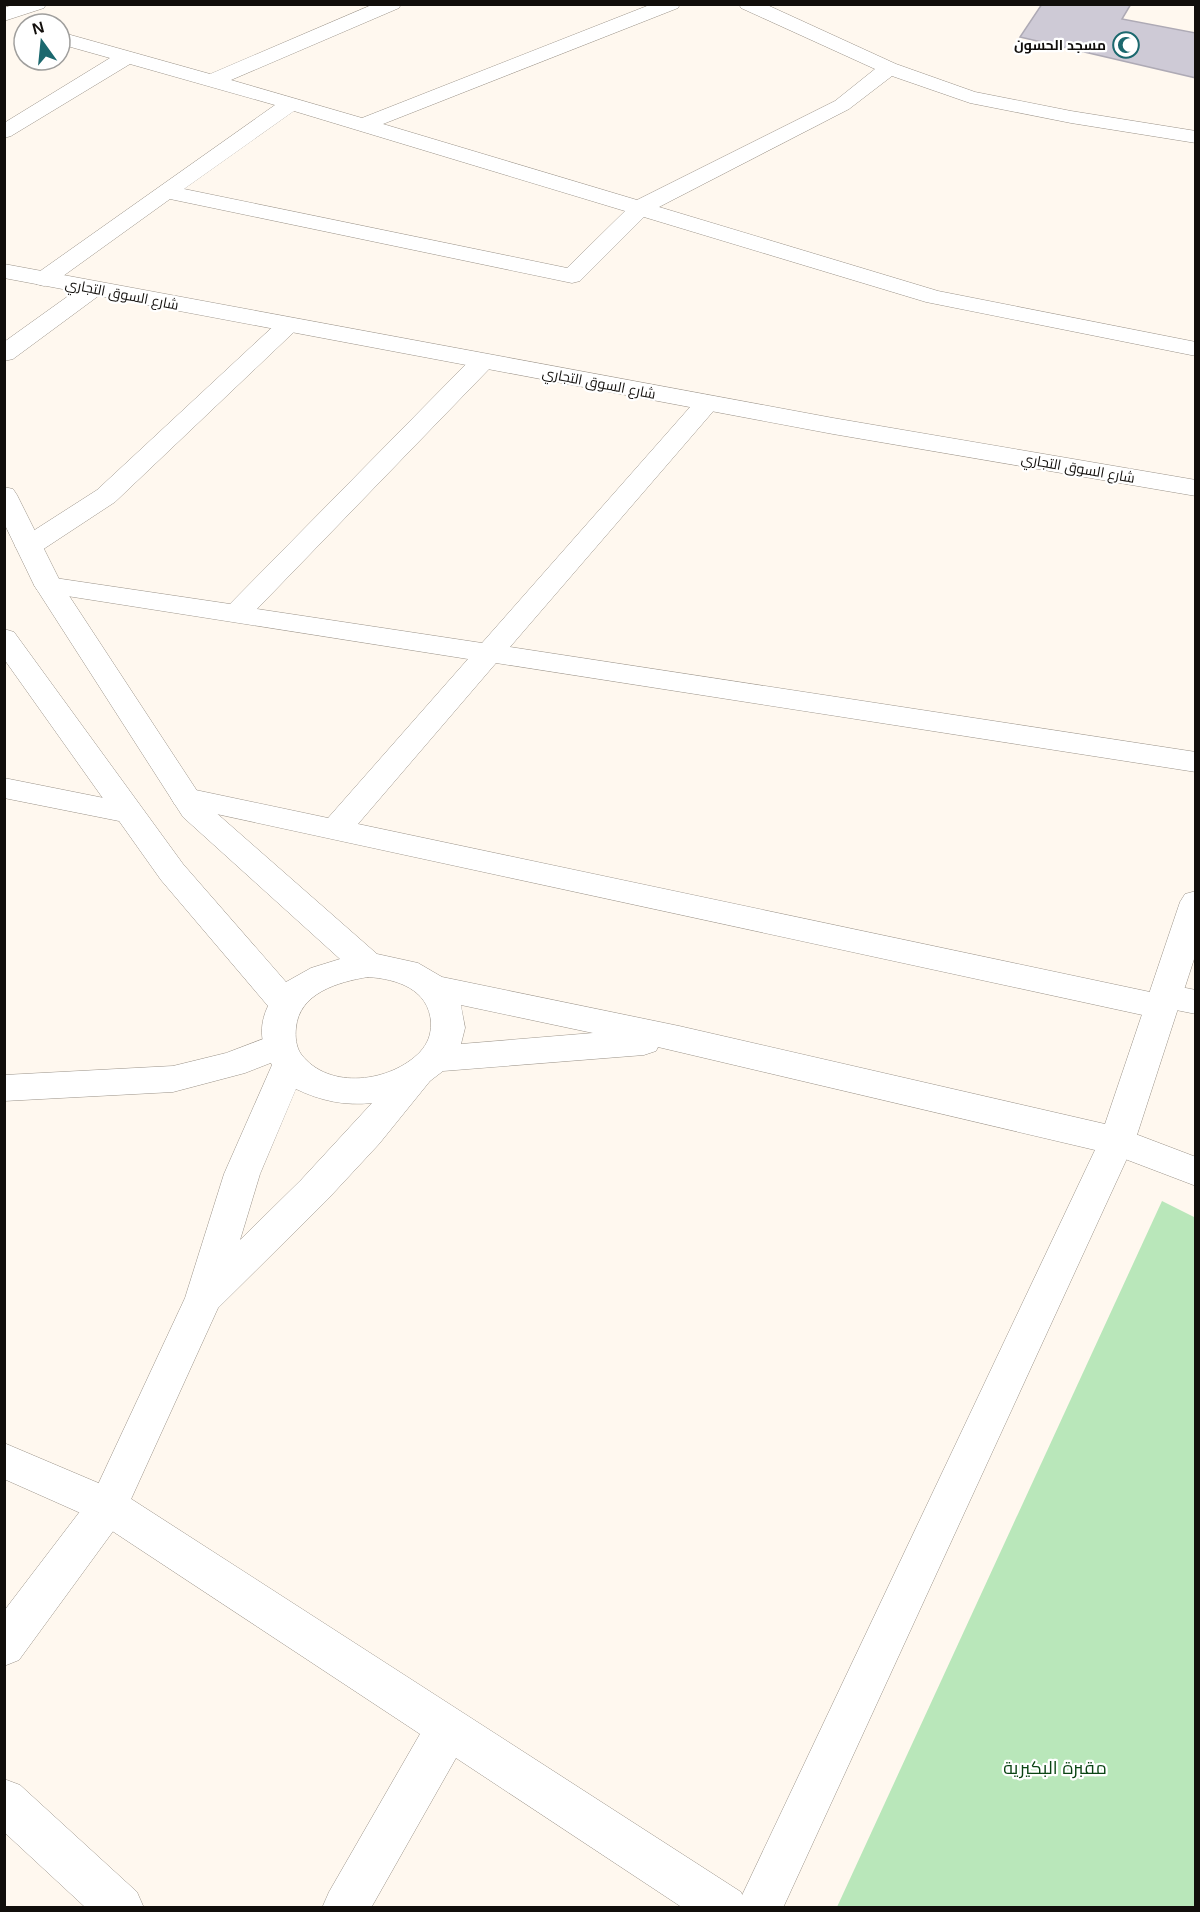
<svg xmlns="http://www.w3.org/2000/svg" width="1200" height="1912" viewBox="0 0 1200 1912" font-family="Helvetica,Cairo,sans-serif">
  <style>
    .green { fill: #b9e7ba }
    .building { fill: #cecad6; stroke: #aeaab5; stroke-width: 1.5 }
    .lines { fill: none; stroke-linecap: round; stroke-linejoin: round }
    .street-casing { stroke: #9b9389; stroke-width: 1 }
    .secondary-casing { stroke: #9b9389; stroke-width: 1 }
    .street { fill: #fff; fill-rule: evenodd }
    .secondary { fill: #fff; fill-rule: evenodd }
    .labels { text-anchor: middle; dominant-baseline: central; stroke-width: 4.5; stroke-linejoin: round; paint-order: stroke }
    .far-poi-label { font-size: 14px; font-weight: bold; fill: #110e0b; stroke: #fff; text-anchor: end }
    .far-street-label { font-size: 14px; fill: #110e0b; stroke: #fff }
    .near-park-label { font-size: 18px; fill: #0a4413; stroke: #fff }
  </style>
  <rect width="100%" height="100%" fill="#fff8ef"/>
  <!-- green -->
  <path class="green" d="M1162,1201L1196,1218L1195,1907H837Z"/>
  <!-- building -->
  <path class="building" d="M1042,4H1131L1122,19L1196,33V78L1020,37Z"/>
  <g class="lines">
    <!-- street casing -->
    <g class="street-casing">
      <path id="street" d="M16,4H46L44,8L4,21V8Z
        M374,4H401L399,8L231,80L362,118L652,4H680L678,8L383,124L637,200L835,101L875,69L741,8L739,4H765L896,64L975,92L1071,111L1196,131V143L1071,123L970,103L892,76L849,109L659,207L938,291L1196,342V356L926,302L644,217L580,281L572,283L170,199L52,284L44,286L36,284L32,279L36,274L275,105L130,64L11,136L4,138V123L110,58L60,44V32L210,74ZM294,111L625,211L567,268L184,189Z
        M93,282L101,284L105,289L101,294L13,359L4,361V342L85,284Z
        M288,318L296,320L300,325L296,330L115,502L39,552L29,554L19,552L15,546L19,540L97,490L280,320Z
        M483,354L492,356L495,361L492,366L257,609L482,643L698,398L707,395L716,398L720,403L716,408L510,647L1196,752V772L496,663L358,824L1150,992L1153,987L1165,984L1196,990V1014L1176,1010L1173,1016L1161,1019L175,805L171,798L175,791L186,788L328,818L468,659L48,593L38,591L34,585L38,579L48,577L230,604L474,356Z
        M4,778L129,803L140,806L144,813L140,820L129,823L4,798Z
        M279,1033L291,1037L296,1046L291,1055L245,1073L173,1092L4,1101V1075L173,1066L226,1053Z
        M1117,1127L1196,1157V1186L1104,1151L1099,1141L1104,1131Z
        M4,1443L122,1493L741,1892L748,1908H683L456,1758L371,1908H322L329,1892L420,1734L94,1519L4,1479Z
        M4,1779L20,1785L137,1892L144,1908H86L4,1832Z"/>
    </g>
    <!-- secondary casing -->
    <g class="secondary-casing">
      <path id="secondary" d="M4,264L833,418L1196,480V496L833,434L4,278Z
        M4,487L13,489L17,495L62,585L205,803L377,954L418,963L442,977L679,1026L1105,1124L1180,902L1185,894L1196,891V953L1135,1141L783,1908H736L1095,1150L658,1047L656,1051L644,1055L443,1071L430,1081L379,1144L327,1200L218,1308L122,1519L19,1660L4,1666V1611L94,1493L185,1298L224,1174L272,1065C261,1045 258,1027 268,1006L161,880L4,659V629L14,632L183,864L286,982L311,968L340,959L183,817L34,585L4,523ZM368,977C397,979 429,989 431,1023C431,1035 428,1043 420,1052C391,1082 329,1091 301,1054C296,1047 295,1036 296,1028C299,993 338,982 368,977ZM461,1005L593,1033L461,1044L465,1028ZM296,1089C321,1101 345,1106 372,1103L301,1180L240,1240L260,1174Z"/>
    </g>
    <!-- street -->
    <use href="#street" class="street"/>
    <!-- secondary -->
    <use href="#secondary" class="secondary"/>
  </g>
  <!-- icons -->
  <defs>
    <g id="mosque-ring" transform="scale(1.35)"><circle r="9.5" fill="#fff" stroke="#1b686e" stroke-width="1.5"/><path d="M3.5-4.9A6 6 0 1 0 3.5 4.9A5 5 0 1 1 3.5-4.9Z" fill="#1b686e"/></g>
  </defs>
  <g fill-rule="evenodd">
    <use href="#mosque-ring" x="1126" y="45"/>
  </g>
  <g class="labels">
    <!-- far-poi labels -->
    <g class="far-poi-label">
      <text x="1106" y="45">مسجد الحسون</text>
    </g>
    <!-- far-street labels -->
    <g class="far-street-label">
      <text transform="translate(122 294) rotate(11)">شارع السوق التجاري</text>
      <text transform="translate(599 383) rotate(11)">شارع السوق التجاري</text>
      <text transform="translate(1078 468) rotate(10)">شارع السوق التجاري</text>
    </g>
    <!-- near-park labels -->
    <g class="near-park-label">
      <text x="1055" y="1768">مقبرة البكيرية</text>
    </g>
  </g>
  <!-- border -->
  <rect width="1200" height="1912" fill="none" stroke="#110e0b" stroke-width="12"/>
  <!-- north arrow -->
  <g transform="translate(42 42) rotate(345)"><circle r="28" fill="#ffffff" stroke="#a09f9d" stroke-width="1.5"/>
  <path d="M0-4.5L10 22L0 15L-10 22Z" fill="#1b686e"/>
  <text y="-9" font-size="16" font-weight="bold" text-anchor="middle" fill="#110e0b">N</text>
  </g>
</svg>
